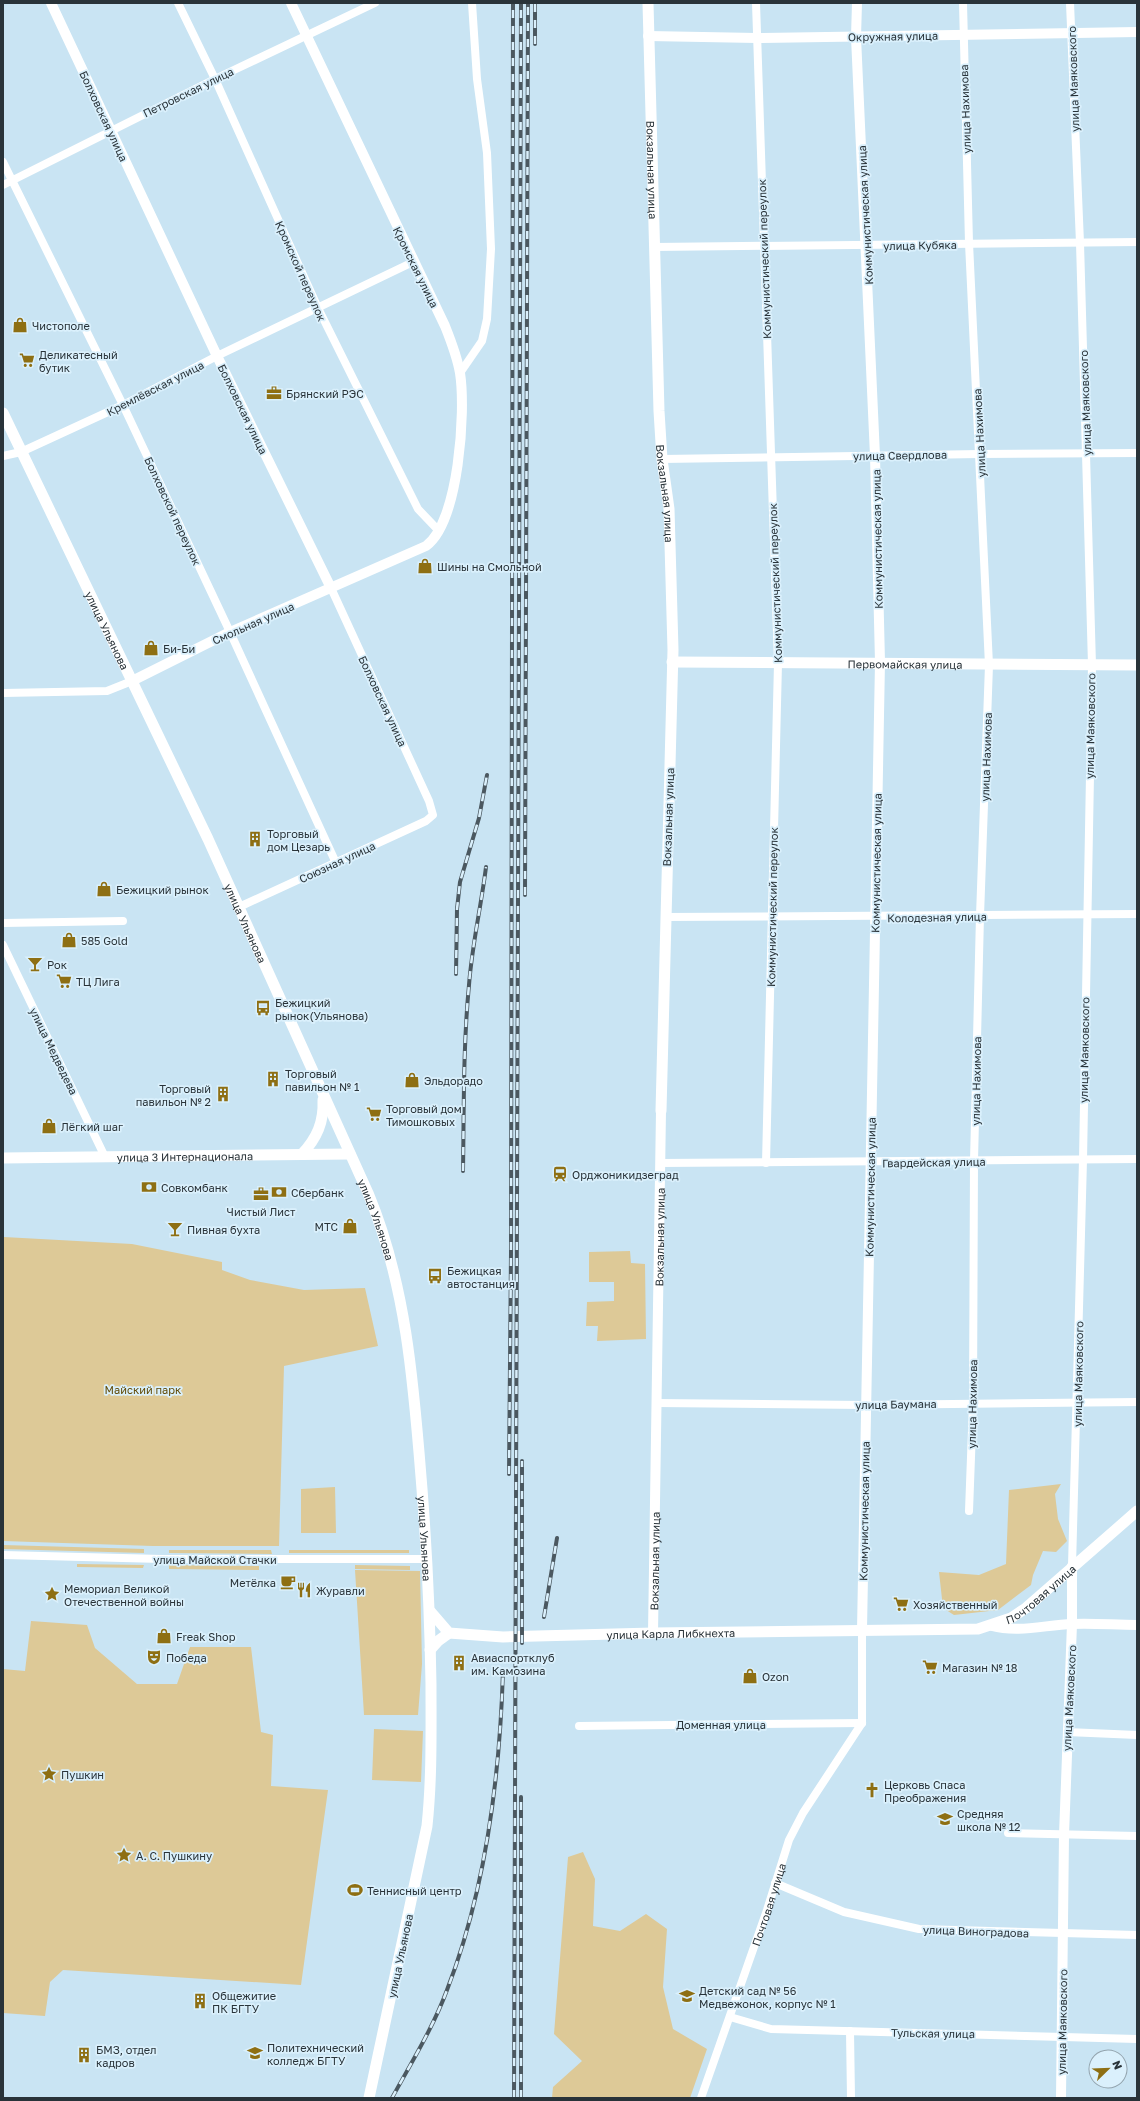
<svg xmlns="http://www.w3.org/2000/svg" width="1140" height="2101" viewBox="0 0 1140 2101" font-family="'Golos Text',sans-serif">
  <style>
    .green { fill: #ddc997 }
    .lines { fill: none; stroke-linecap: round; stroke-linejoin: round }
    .minor { stroke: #fff; stroke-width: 8 }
    .tertiary { stroke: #fff; stroke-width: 10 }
    .secondary { stroke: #fff; stroke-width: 11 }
    .rail-casing { stroke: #4b5860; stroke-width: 4 }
    .rail { stroke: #daf0fc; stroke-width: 2.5; stroke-dasharray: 8; stroke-linecap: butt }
    .labels { text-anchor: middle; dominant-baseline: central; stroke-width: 3.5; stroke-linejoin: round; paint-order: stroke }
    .street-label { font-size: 11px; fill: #293339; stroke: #daf0fc }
    .poi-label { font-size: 11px; fill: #293339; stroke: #daf0fc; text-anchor: start }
    .park-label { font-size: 11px; fill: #624c09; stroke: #daf0fc }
  </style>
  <rect width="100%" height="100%" fill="#c9e4f3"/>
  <!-- green -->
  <path class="green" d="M4,1237L132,1244L222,1262V1270L250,1280L304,1290L365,1288L378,1346L284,1366L279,1546H153L3,1541Z
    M630,1251L631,1263L645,1264L646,1339L597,1341L598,1326H586L587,1302L614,1301V1282H589V1252Z
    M1061,1484L1055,1494L1058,1519L1067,1541L1056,1552L1043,1551L1033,1575L1031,1585L998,1610L954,1615L943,1608L939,1572L979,1575L1006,1564L1009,1490Z
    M335,1487L336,1533H301V1489Z
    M3,1545L144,1549V1553L3,1549Z
    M169,1550H271L272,1554L169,1553Z
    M289,1550H409V1553H289Z
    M77,1564L144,1565L143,1568L77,1567Z
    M169,1565L259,1566V1570L169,1569Z
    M355,1565L410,1566V1570L355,1569Z
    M355,1570L420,1571L422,1664L418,1715H364Z
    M31,1621L87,1625L95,1648L137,1684H177L190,1647H251L261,1732L273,1735L271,1786L328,1790L301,1985L63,1970L50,1982L45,2016L3,2013V1669L25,1671Z
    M374,1729L423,1731L421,1782L372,1780Z
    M583,1852L595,1879L593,1926L620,1931L646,1914L667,1929L663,1987L673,2029L707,2049L690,2098H552L553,2087L582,2061L554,2034L568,1857Z"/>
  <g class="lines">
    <!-- minor -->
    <g class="minor">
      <path d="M178,3L215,79L318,308L418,509L439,531"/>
      <path d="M756,3L778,663L766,1163"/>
      <path d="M963,3L969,243L989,665L980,916L974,1161L973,1403L969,1511"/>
      <path d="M1070,3L1080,243L1092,665L1083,1160L1072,1566"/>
      <path d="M3,162L123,405L230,632L336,863"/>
      <path d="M3,185L215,79L375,3"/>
      <path d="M654,247L1137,242"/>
      <path d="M460,373L482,341L487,319L491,249L487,153L477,79L472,3"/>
      <path d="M3,456L21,452L123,405L217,356L413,262"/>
      <path d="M662,459L980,454L1137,453"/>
      <path d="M3,693L107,691L132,681"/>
      <path d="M239,907L426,821L433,815L429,801L331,588"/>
      <path d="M666,917L1137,914"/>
      <path d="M3,923L123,921"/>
      <path d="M3,945L105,1157"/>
      <path d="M660,1163L1137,1159"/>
      <path d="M656,1403L865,1405L1137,1402"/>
      <path d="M3,1555L162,1559H428"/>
      <path d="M862,1630V1723"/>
      <path d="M579,1726L862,1723"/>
      <path d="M1067,1732L1137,1735"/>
      <path d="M1008,1833L1137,1836"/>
      <path d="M775,1883L844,1912L919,1929L1137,1935"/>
      <path d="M730,2017L771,2029L1137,2039"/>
      <path d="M850,2031L851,2098"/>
      <path id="s1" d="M701,2098L767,1910L789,1840L803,1813L862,1723"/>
    </g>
    <!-- tertiary -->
    <g class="tertiary">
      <path d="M51,3L217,356L331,588"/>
      <path d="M857,3L856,37L875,456L880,662L862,1630"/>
      <path d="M648,36L757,38L1137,32"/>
      <path d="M132,681L230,632L426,546C459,522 466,411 460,373C457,356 451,341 445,326L291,3"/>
      <path d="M992,1626C1018,1633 1045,1625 1072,1624C1094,1623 1115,1625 1137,1625"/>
      <path id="s2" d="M653,1633L661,1111"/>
      <path d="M1061,2098L1064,1835L1072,1624V1566"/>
    </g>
    <!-- secondary -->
    <g class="secondary">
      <path id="s3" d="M648,3L659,411L662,459L669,509L673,650L661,1111"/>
      <path id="s4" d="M3,413L208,839L368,1193C407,1286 414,1389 422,1489C427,1554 430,1619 431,1684C431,1732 432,1778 427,1826L369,2098"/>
      <path id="s5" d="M672,662L1137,665"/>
      <path d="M302,1154C317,1138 324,1122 323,1100"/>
      <path id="s6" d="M3,1158L350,1154"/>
      <path id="s7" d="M430,1611L449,1633L503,1637L653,1633L978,1629L1011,1618L1026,1608L1137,1511"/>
      <path d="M430,1650L438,1641L449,1633"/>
    </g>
    <!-- rail casing -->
    <g class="rail-casing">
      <path id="rail" d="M535,44V3
        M525,895L528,3
        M456,974L457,909L460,882L479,818L487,775
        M463,1171C464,1109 463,1047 469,985C472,945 481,907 486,867
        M509,1474L511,1253L513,3
        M544,1617L557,1538
        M522,1643V1461
        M392,2098C411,2063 433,2028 447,1990C485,1892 500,1775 503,1670
        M514,2098L521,3
        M521,2098V1797"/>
    </g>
    <!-- rail -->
    <use href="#rail" class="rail"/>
  </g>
  <!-- icons -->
  <defs>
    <g id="shop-bare" transform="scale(1.2)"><path d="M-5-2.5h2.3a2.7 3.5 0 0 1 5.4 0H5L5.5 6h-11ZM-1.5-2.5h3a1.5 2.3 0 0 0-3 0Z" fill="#8e6f13" stroke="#daf0fc" stroke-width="2.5" paint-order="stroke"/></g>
    <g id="supermarket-bare" transform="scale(1.2)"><path d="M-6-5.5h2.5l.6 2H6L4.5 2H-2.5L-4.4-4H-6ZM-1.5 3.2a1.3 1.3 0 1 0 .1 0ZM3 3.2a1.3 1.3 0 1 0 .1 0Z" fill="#8e6f13" stroke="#daf0fc" stroke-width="2.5" paint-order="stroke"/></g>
    <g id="office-bare" transform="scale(1.2)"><path d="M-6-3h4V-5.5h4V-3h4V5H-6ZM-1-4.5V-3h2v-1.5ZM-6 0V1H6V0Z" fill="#8e6f13" stroke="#daf0fc" stroke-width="2.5" paint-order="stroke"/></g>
    <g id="building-bare" transform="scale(1.2)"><path d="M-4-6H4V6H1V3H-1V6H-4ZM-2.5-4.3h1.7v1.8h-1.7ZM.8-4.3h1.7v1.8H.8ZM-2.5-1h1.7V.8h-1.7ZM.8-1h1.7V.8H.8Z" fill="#8e6f13" stroke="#daf0fc" stroke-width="2.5" paint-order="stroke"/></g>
    <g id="bar-bare" transform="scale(1.2)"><path d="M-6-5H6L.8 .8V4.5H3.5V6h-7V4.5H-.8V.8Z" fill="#8e6f13" stroke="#daf0fc" stroke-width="2.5" paint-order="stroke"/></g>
    <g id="bus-bare" transform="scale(1.2)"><path d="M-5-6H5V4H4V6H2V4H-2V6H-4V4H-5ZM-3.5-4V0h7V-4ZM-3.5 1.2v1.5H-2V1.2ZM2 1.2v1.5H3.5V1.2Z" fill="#8e6f13" stroke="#daf0fc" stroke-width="2.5" paint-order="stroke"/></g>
    <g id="station-bare" transform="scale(1.2)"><path d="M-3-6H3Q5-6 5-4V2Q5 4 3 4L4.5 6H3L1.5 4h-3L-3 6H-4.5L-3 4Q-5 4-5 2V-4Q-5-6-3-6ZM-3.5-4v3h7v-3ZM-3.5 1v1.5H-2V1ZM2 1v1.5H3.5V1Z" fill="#8e6f13" stroke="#daf0fc" stroke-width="2.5" paint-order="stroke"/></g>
    <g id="bank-bare" transform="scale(1.2)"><path d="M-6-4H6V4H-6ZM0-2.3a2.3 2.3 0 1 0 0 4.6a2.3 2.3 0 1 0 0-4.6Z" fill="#8e6f13" stroke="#daf0fc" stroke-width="2.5" paint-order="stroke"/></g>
    <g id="cafe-bare" transform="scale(1.2)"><path d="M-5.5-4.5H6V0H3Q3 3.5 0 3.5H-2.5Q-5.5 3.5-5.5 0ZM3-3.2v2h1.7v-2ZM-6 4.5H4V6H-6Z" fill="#8e6f13" stroke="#daf0fc" stroke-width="2.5" paint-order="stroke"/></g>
    <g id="restaurant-bare" transform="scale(1.2)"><path d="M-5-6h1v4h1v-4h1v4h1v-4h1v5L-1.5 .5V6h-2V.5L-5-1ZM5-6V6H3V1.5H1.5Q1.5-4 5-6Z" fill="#8e6f13" stroke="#daf0fc" stroke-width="2.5" paint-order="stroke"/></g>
    <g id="sight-bare" transform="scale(1.2)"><path d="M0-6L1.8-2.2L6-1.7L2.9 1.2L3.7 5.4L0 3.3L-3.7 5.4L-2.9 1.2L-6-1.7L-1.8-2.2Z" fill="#8e6f13" stroke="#daf0fc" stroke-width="2.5" paint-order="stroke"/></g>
    <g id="theatre-bare" transform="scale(1.2)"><path d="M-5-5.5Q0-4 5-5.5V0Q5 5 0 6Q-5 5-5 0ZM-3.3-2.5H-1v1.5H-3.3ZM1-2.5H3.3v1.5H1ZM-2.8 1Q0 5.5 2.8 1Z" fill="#8e6f13" stroke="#daf0fc" stroke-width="2.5" paint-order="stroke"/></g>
    <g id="church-bare" transform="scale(1.2)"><path d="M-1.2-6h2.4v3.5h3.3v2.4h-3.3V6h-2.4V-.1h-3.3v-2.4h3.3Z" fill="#8e6f13" stroke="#daf0fc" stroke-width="2.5" paint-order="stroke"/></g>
    <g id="school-bare" transform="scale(1.2)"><path d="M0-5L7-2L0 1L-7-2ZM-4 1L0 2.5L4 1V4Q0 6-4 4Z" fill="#8e6f13" stroke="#daf0fc" stroke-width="2.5" paint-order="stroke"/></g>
    <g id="stadium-bare" transform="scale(1.2)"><path d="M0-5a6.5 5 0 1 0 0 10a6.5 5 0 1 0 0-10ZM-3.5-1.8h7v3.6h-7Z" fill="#8e6f13" stroke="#daf0fc" stroke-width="2.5" paint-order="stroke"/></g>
    <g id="university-bare" transform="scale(1.2)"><path d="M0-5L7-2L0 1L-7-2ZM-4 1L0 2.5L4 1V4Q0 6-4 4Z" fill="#8e6f13" stroke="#daf0fc" stroke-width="2.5" paint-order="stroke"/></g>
  </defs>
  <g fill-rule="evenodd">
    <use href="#shop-bare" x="20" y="325"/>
    <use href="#supermarket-bare" x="27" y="360"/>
    <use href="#office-bare" x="274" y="393"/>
    <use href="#shop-bare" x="425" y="566"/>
    <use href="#shop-bare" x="151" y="648"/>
    <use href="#building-bare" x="255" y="839"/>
    <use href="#shop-bare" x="104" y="889"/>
    <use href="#shop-bare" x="69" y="940"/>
    <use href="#bar-bare" x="35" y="964"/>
    <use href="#supermarket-bare" x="64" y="981"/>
    <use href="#bus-bare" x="263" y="1008"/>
    <use href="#building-bare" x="273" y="1079"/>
    <use href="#shop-bare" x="412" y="1080"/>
    <use href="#building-bare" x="223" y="1094"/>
    <use href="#supermarket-bare" x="374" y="1114"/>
    <use href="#shop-bare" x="49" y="1126"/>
    <use href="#station-bare" x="560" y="1174"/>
    <use href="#bank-bare" x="149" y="1187"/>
    <use href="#bank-bare" x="279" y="1192"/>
    <use href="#office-bare" x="261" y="1194"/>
    <use href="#shop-bare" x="350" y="1226"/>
    <use href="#bar-bare" x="175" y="1229"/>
    <use href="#bus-bare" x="435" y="1276"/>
    <use href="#cafe-bare" x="288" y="1582"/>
    <use href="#restaurant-bare" x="304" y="1590"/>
    <use href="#sight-bare" x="52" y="1594"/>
    <use href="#supermarket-bare" x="901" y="1604"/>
    <use href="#shop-bare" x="164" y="1636"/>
    <use href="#theatre-bare" x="154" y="1657"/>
    <use href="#building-bare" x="459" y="1663"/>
    <use href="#supermarket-bare" x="930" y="1667"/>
    <use href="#shop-bare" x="750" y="1676"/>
    <use href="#sight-bare" x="49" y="1774"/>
    <use href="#church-bare" x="872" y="1790"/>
    <use href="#school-bare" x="945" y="1819"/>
    <use href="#sight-bare" x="124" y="1855"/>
    <use href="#stadium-bare" x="355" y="1890"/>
    <use href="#school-bare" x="687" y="1996"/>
    <use href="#building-bare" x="200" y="2001"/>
    <use href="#university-bare" x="255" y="2053"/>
    <use href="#building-bare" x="84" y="2055"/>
  </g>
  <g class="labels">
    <!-- street labels -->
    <g class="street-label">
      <text transform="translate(893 36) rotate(-1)">Окружная улица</text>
      <text transform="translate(1073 79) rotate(-92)">улица Маяковского</text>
      <text transform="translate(188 92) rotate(-26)">Петровская улица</text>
      <text transform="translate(965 109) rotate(-92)">улица Нахимова</text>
      <text transform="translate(104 116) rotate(65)">Болховская улица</text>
      <text stroke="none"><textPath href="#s3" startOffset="167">Вокзальная улица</textPath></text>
      <text transform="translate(865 215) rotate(-93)">Коммунистическая улица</text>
      <text transform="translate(920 245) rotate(-1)">улица Кубяка</text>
      <text transform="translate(764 259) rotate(-92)">Коммунистический переулок</text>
      <text transform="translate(416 267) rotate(64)">Кромская улица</text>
      <text transform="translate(301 271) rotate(66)">Кромской переулок</text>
      <text transform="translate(155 388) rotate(-27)">Кремлёвская улица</text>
      <text transform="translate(1085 403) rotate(-92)">улица Маяковского</text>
      <text transform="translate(243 409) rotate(64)">Болховская улица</text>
      <text transform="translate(979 433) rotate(-93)">улица Нахимова</text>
      <text transform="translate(900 455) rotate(-1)">улица Свердлова</text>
      <text stroke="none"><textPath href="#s3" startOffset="491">Вокзальная улица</textPath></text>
      <text transform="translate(173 511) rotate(65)">Болховской переулок</text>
      <text transform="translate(877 539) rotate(-91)">Коммунистическая улица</text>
      <text transform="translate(775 583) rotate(-92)">Коммунистический переулок</text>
      <text transform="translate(253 623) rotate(-24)">Смольная улица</text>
      <text stroke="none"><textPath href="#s4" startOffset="241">улица Ульянова</textPath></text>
      <text stroke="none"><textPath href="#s5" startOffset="233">Первомайская улица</textPath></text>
      <text transform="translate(383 701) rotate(65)">Болховская улица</text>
      <text transform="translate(1090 726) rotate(-89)">улица Маяковского</text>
      <text transform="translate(986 757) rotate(-88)">улица Нахимова</text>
      <text transform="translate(668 817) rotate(-88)">Вокзальная улица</text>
      <text transform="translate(337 862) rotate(-25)">Союзная улица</text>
      <text transform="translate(876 863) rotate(-89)">Коммунистическая улица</text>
      <text transform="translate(772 907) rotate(-89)">Коммунистический переулок</text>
      <text transform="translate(937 917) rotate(-1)">Колодезная улица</text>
      <text stroke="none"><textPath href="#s4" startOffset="565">улица Ульянова</textPath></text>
      <text transform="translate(1084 1050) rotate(-89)">улица Маяковского</text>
      <text transform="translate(54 1051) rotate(64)">улица Медведева</text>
      <text transform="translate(976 1081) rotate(-89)">улица Нахимова</text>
      <text stroke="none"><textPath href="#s6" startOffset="182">улица 3 Интернационала</textPath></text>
      <text transform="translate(934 1162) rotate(-1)">Гвардейская улица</text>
      <text transform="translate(870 1187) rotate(-89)">Коммунистическая улица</text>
      <text stroke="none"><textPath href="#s4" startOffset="889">улица Ульянова</textPath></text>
      <text stroke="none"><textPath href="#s2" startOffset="396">Вокзальная улица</textPath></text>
      <text transform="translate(1078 1374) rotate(-89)">улица Маяковского</text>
      <text transform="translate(896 1404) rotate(-1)">улица Баумана</text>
      <text transform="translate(972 1404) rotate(-89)">улица Нахимова</text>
      <text transform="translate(864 1511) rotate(-89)">Коммунистическая улица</text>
      <text stroke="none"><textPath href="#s4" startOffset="1213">улица Ульянова</textPath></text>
      <text x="215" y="1559">улица Майской Стачки</text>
      <text stroke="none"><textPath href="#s2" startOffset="72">Вокзальная улица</textPath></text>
      <text stroke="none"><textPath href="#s7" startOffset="631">Почтовая улица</textPath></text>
      <text stroke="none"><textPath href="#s7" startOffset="251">улица Карла Либкнехта</textPath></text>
      <text transform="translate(1069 1698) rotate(-87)">улица Маяковского</text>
      <text x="721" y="1724">Доменная улица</text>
      <text stroke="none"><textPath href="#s1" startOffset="205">Почтовая улица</textPath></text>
      <text transform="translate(976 1931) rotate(2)">улица Виноградова</text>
      <text transform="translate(400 1956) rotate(-78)">улица Ульянова</text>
      <text transform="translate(1062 2022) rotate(-89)">улица Маяковского</text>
      <text transform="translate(933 2033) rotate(1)">Тульская улица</text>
    </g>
    <!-- poi labels -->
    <g class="poi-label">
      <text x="32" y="325">Чистополе</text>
      <text x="39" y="354">Деликатесный<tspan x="39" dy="13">бутик</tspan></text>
      <text x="286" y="393">Брянский РЭС</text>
      <text x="437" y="566">Шины на Смольной</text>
      <text x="163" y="648">Би-Би</text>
      <text x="267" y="833">Торговый<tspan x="267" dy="13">дом Цезарь</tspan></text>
      <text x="116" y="889">Бежицкий рынок</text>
      <text x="81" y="940">585 Gold</text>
      <text x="47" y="964">Рок</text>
      <text x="76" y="981">ТЦ Лига</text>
      <text x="275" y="1002">Бежицкий<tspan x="275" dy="13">рынок(Ульянова)</tspan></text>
      <text x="285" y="1073">Торговый<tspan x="285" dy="13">павильон № 1</tspan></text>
      <text x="424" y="1080">Эльдорадо</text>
      <text x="211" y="1088" text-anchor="end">Торговый<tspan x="211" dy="13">павильон № 2</tspan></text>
      <text x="386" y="1108">Торговый дом<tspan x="386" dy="13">Тимошковых</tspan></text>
      <text x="61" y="1126">Лёгкий шаг</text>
      <text x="572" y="1174">Орджоникидзеград</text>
      <text x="161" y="1187">Совкомбанк</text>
      <text x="291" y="1192">Сбербанк</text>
      <text x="261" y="1211" text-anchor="middle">Чистый Лист</text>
      <text x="338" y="1226" text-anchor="end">МТС</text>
      <text x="187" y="1229">Пивная бухта</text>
      <text x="447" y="1270">Бежицкая<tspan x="447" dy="13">автостанция</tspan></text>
      <text x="276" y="1582" text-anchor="end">Метёлка</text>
      <text x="64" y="1588">Мемориал Великой<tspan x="64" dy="13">Отечественной войны</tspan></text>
      <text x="316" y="1590">Журавли</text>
      <text x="913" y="1604">Хозяйственный</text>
      <text x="176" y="1636">Freak Shop</text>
      <text x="166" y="1657">Победа</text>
      <text x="471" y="1657">Авиаспортклуб<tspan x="471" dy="13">им. Камозина</tspan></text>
      <text x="942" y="1667">Магазин № 18</text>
      <text x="762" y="1676">Ozon</text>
      <text x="61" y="1774">Пушкин</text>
      <text x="884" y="1784">Церковь Спаса<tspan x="884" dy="13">Преображения</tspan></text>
      <text x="957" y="1813">Средняя<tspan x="957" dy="13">школа № 12</tspan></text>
      <text x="136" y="1855">А. С. Пушкину</text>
      <text x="367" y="1890">Теннисный центр</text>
      <text x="699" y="1990">Детский сад № 56<tspan x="699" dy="13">Медвежонок, корпус № 1</tspan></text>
      <text x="212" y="1995">Общежитие<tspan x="212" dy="13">ПК БГТУ</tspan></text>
      <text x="267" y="2047">Политехнический<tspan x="267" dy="13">колледж БГТУ</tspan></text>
      <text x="96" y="2049">БМЗ, отдел<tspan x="96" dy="13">кадров</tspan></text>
    </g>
    <!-- park labels -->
    <g class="park-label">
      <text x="143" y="1389">Майский парк</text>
    </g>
  </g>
  <!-- border -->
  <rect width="1140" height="2101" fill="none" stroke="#293339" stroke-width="8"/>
  <!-- north arrow -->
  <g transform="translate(1108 2069) rotate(67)"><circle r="19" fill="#daf0fc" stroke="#93a4ae"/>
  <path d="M0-3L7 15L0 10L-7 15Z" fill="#8e6f13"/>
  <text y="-6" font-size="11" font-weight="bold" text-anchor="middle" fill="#293339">N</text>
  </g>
</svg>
